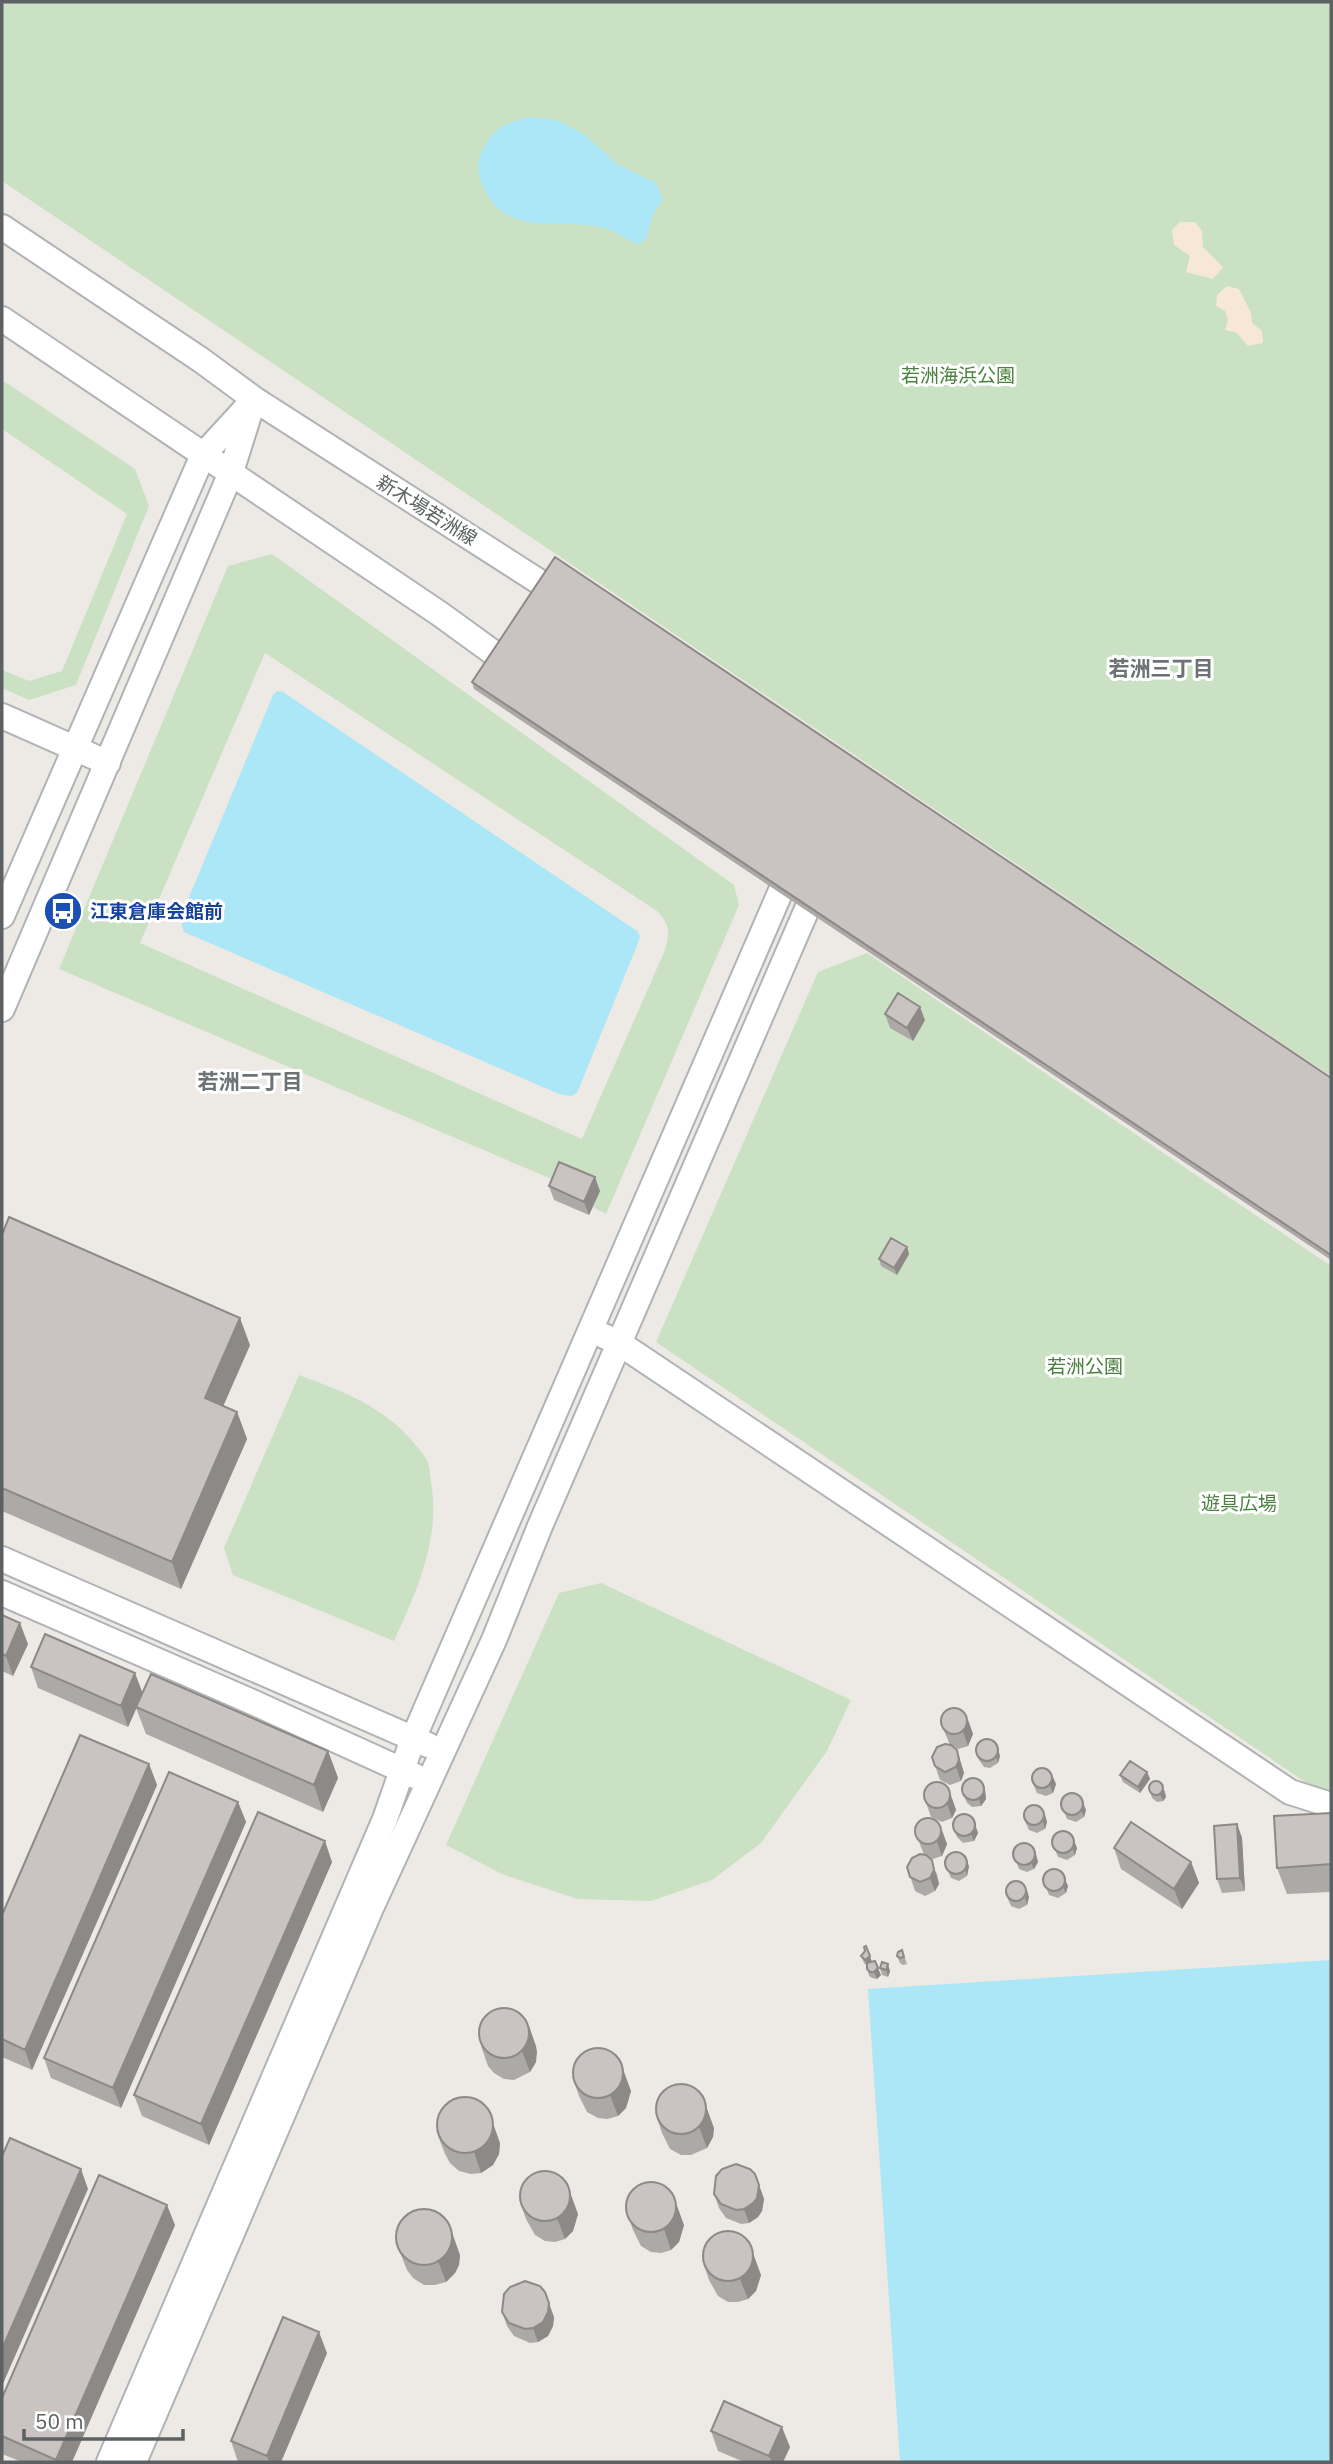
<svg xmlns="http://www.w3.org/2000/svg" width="1333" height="2464" viewBox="0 0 1333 2464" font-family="'IBM Plex Sans','Noto Sans JP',sans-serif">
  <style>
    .green { fill: #cae2c3; fill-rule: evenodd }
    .sand { fill: #f6e7d6 }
    .water { fill: #abe7f6 }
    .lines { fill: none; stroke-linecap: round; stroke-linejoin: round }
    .minor-casing { stroke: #b0b3b5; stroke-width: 28 }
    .minor { stroke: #fff; stroke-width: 24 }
    .wall { fill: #ada9a6 }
    .shaded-wall { fill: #8d8987 }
    .building { fill: #c9c4c1; stroke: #8d8987; stroke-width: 2 }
    .labels { text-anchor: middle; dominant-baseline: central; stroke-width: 6; stroke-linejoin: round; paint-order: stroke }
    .park-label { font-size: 19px; fill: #4a813e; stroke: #fff }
    .street-label { font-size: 19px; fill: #5c6163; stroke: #fff }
    .transit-label { font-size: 19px; font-weight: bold; fill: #164399; stroke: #fff; text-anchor: start }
    .neighbourhood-label { font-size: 21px; font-weight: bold; fill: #6d7375; stroke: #fff }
  </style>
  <rect width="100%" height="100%" fill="#ede9e4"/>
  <!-- green -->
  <path class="green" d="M2,2H1331V1076L2,181Z
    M2,380L135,469L149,506L76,685L29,700L2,688V670L29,681L62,671L127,514L2,429Z
    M272,554L734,885L739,905L606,1214L593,1207L599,1191L561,1183L59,969L228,566ZM265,653L657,911C670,924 670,933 665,950L582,1139L140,943Z
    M867,953L1331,1266V1794L1314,1788L656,1342L818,972Z
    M299,1375C342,1391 385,1407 414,1443C418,1448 424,1454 427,1460C430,1466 430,1475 431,1481C441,1538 417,1591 394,1641L233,1575L224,1548Z
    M601,1583L851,1700L827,1751L761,1843L712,1880L651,1901L578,1899L504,1875L446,1845L559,1593Z"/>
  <!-- sand -->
  <path class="sand" d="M1180,222H1195L1202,231L1203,247L1223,267L1213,279L1186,272L1190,256L1174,245L1172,230Z
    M1227,286L1239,289L1251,313L1252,323L1262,331L1263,343L1248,346L1237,333L1225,330L1228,320L1225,311L1216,306L1217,295Z"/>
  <!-- water -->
  <path class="water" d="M531,117L560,121L585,135L617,164L656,183L663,199L653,214L646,239L639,244C621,239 617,229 596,226C553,219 506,237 483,187C479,178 476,166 480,156C493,127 501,124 531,117Z
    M277,691L283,692L637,931L640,936L638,943L577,1093L571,1096L559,1094L184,932L180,919L273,695Z
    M1331,1960V2462H900L868,1989Z"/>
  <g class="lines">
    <!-- minor casing -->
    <g class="minor-casing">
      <path id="minor" d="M2,227L201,360L254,399L566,599
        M2,319L440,614L517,670
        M2,716L108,763
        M2,916L203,455L248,406
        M2,1009L230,475L254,399
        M604,1336L619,1343L1290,1792L1331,1805
        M2,1559L428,1745
        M2,1593L250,1701L415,1776
        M109,2462L385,1819L413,1739L793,863
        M134,2462L371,1908L494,1640L540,1526L820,879"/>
    </g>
    <!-- minor -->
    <use href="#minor" class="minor"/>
  </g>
  <!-- wall -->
  <path class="wall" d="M472,682L1331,1078V1260L474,689Z
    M885,1014L925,1020L913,1041L890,1028Z
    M549,1186L600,1191L589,1215L554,1200Z
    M2,1235L250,1345L223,1406L237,1412L247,1439L181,1589L2,1511Z
    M907,1247L909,1254L897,1275L881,1266L879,1259Z
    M2,1615L28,1644L13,1676L2,1671Z
    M31,1667L142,1693L328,1751L338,1778L323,1812L146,1734L136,1708L128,1727L38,1688Z
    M968,1720L973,1734L968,1746L958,1749L953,1746L957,1750L964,1773L961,1781L950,1785L940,1780L932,1757L950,1745L940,1721Z
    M976,1753L1000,1756L998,1763L990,1768L984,1767L979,1760Z
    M149,1764L157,1785L32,2070L2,2057V1915Z
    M1147,1772L1150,1779L1140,1793L1123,1782L1120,1775Z
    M1031,1779L1056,1784L1053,1793L1046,1796L1037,1793Z
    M982,1783L985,1790L986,1799L981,1806L972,1807L967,1803L964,1796Z
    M948,1787L956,1810L952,1818L942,1822L931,1817L923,1794Z
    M1150,1791H1165L1166,1797L1163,1801L1157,1802L1152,1798Z
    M238,1802L246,1822L121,2108L51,2078L44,2058Z
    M1061,1803H1083L1086,1810L1084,1817L1076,1822L1067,1819Z
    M1331,1813V1892L1287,1894L1277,1868Z
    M1045,1815L1047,1822L1045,1829L1037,1833L1029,1830L1023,1817Z
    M973,1819L978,1833L974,1841L963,1843L957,1837L954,1830Z
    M1237,1824L1242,1838L1245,1891L1222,1893L1217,1879Z
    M915,1831L947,1844L942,1856L933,1859L927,1857L937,1874L939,1884L935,1891L925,1896L915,1891L907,1867L924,1855Z
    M1052,1841H1074L1077,1848L1075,1855L1067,1860L1058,1857Z
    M1114,1848L1191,1862L1199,1883L1182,1909L1121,1869Z
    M1013,1853L1036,1854L1038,1862L1034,1869L1027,1872L1019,1869Z
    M332,1862L209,2145L142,2116L134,2095Z
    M945,1864L969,1866L967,1876L959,1881L951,1878Z
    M1043,1880L1068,1886L1066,1893L1058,1898L1049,1895Z
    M1005,1893L1029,1897L1027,1905L1019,1909L1011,1906Z
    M866,1946L872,1962L881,1975L877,1979L872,1978L869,1976L867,1966L864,1963L861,1956L865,1951Z
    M902,1950L907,1964L903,1965L900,1963L897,1956Z
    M880,1968L890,1971L888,1977L882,1975Z
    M481,2046H536V2062L530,2072L514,2080L504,2079L494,2073L488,2066Z
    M572,2076L631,2091L626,2108L618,2116L608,2119L598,2118L587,2112L579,2096Z
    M655,2112L714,2128L713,2137L707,2148L691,2155H681L670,2149L662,2133Z
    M437,2133L500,2143L499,2154L493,2165L481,2173L471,2174L459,2171L450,2163L445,2154Z
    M755,2174L764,2199L762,2211L758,2217L749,2223L741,2224L726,2218L719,2208L714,2194Z
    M519,2199L578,2214L573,2231L565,2239L555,2242L545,2241L535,2235L526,2219Z
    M626,2210L684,2225L679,2242L671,2250L661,2253L651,2252L641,2246L633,2230Z
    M175,2225L72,2462H22L2,2454V2398Z
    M399,2250L460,2255L459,2265L455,2273L446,2282L435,2285H424L413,2278L407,2270Z
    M702,2259L761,2275L756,2291L748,2299L738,2302H728L718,2296L709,2280Z
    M502,2312L554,2317L553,2326L548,2336L538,2342L530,2343L514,2336L507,2326Z
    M327,2353L281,2462H238L231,2441Z
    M711,2431L790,2447L783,2462H744L718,2451Z"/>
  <!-- shaded-wall -->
  <path class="shaded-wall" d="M920,1007L925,1020L913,1041L907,1028Z
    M595,1177L600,1191L589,1215L584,1202Z
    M907,1247L909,1254L897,1275L894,1268Z
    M240,1318L250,1345L215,1425L205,1398Z
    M237,1412L247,1439L181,1589L172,1562Z
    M20,1623L28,1644L13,1676L6,1656Z
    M135,1673L143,1694L128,1727L121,1706Z
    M968,1720L973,1734L968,1746L963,1732Z
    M998,1749L1000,1756L998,1763L996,1756Z
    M957,1750L964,1773L961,1781L956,1767Z
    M328,1751L338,1778L323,1812L314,1785Z
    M149,1764L157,1785L32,2070L25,2050Z
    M1147,1772L1150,1779L1140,1793L1138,1787Z
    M1053,1777L1056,1784L1053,1793L1050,1786Z
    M982,1783L985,1790L986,1799L981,1806L979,1799Z
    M1162,1784L1166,1797L1163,1801L1160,1794Z
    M948,1787L956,1810L952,1818L947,1804Z
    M238,1802L246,1822L121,2108L113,2088Z
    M1083,1803L1086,1810L1084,1817L1081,1810Z
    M1045,1815L1047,1822L1045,1829L1043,1822Z
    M973,1819L978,1833L974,1841L971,1834Z
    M1237,1824L1242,1838L1245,1891L1240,1878Z
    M942,1830L947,1844L942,1856L937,1842Z
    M325,1841L332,1862L209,2145L201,2124Z
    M1074,1841L1077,1848L1075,1855L1072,1848Z
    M1034,1848L1038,1862L1034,1869L1031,1862Z
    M966,1859L969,1866L967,1876L965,1869Z
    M932,1860L939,1884L935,1891L930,1878Z
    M1191,1862L1199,1883L1182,1909L1174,1889Z
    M1065,1879L1068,1886L1066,1893L1063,1887Z
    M1027,1890L1029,1897L1027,1905L1025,1898Z
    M870,1956L872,1963L868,1967L865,1960Z
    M888,1964L890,1971L888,1977L886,1970Z
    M878,1968L881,1975L877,1979L874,1972Z
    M529,2026L536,2046L537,2052L536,2062L530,2072L522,2051Z
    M619,2058L631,2091L626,2108L618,2116L610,2095Z
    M702,2095L714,2128L713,2137L707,2148L699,2127Z
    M488,2109L500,2143L499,2154L493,2165L481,2173L474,2152Z
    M81,2169L88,2189L2,2386V2349Z
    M566,2181L578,2214L573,2231L565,2239L557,2218Z
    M759,2185L764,2199L762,2211L758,2217L749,2223L744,2209Z
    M672,2192L684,2225L679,2242L671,2250L664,2229Z
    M167,2205L175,2225L72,2462H57L56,2460Z
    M448,2221L460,2255L459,2265L455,2273L446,2282L438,2261Z
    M749,2242L761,2275L756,2291L748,2299L740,2279Z
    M545,2292L554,2317L553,2326L548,2336L538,2342L533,2328Z
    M319,2332L327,2353L281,2462H269L267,2456Z
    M782,2427L790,2447L783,2462H772L769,2456Z"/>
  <!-- building -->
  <path class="building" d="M555,557L1331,1078V1255L472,682Z
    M898,993L920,1007L907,1028L885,1014Z
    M559,1162L595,1177L584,1202L549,1186Z
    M9,1217L240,1318L205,1398L237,1412L172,1562L2,1488V1235Z
    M891,1238L907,1247L894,1268L879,1259Z
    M2,1615L20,1623L6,1656L2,1654Z
    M45,1634L135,1673L121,1706L31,1667Z
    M151,1674L328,1751L314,1785L136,1707Z
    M941 1721a13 13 0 1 1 26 0a13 13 0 1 1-26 0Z
    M80,1735L149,1764L25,2050L2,2039V1915Z
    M976 1750a11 11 0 1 1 22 0a11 11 0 1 1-22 0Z
    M945,1744L951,1745L957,1750L959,1760L956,1767L945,1772L935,1766L932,1757L937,1747Z
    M1130,1761L1147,1772L1138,1787L1120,1775Z
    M1032 1778a10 10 0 1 1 20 0a10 10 0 1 1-20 0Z
    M169,1772L238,1802L113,2088L44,2058Z
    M962 1789a11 11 0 1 1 22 0a11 11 0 1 1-22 0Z
    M1149 1788a7 7 0 1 1 14 0a7 7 0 1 1-14 0Z
    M924 1795a13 13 0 1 1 26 0a13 13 0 1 1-26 0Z
    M1061 1804a11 11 0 1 1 22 0a11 11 0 1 1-22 0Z
    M1024 1815a10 10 0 1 1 20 0a10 10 0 1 1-20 0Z
    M258,1812L325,1841L201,2124L134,2095Z
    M1331,1813V1864L1277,1868L1274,1816Z
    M953 1825a11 11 0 1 1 22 0a11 11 0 1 1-22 0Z
    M915 1831a13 13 0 1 1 26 0a13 13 0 1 1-26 0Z
    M1131,1822L1191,1862L1174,1889L1114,1848Z
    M1237,1824L1240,1878L1217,1879L1214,1826Z
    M1052 1842a11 11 0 1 1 22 0a11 11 0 1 1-22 0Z
    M1013 1854a11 11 0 1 1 22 0a11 11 0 1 1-22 0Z
    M945 1863a11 11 0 1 1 22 0a11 11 0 1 1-22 0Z
    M920,1854L926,1855L932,1860L934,1870L930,1878L920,1882L910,1877L907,1867L912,1858Z
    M1043 1880a11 11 0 1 1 22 0a11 11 0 1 1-22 0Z
    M1006 1891a10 10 0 1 1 20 0a10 10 0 1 1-20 0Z
    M866,1946L870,1956L865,1960L861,1956L865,1951L864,1947Z
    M902,1950L904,1957L900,1958L897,1956L898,1952Z
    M875,1961L878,1968L874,1972H870L867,1969V1963Z
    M882,1962L888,1964L886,1970L880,1968Z
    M479 2033a25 25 0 1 1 50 0a25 25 0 1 1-50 0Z
    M573 2073a25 25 0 1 1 50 0a25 25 0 1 1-50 0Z
    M656 2109a25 25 0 1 1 50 0a25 25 0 1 1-50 0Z
    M437 2125a28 28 0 1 1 56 0a28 28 0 1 1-56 0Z
    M10,2138L81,2169L2,2349V2156Z
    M736,2164L750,2169L755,2174L759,2185L757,2198L753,2203L744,2209L736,2210L721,2204L714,2194L716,2176L722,2169Z
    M520 2196a25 25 0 1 1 50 0a25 25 0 1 1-50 0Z
    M99,2175L167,2205L56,2460L2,2436V2398Z
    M626 2207a25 25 0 1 1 50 0a25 25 0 1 1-50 0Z
    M396 2237a28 28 0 1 1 56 0a28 28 0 1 1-56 0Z
    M703 2256a25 25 0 1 1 50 0a25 25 0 1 1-50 0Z
    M525,2281L540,2286L545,2292L549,2303L548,2312L543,2322L533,2328L525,2329L509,2323L502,2312L504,2294L510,2287Z
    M283,2317L319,2332L267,2456L231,2441Z
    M724,2401L782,2427L769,2456L711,2431Z"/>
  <!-- icons -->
  <defs>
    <g id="bus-disc" transform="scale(2.0125)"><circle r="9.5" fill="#1a4fb4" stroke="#fff"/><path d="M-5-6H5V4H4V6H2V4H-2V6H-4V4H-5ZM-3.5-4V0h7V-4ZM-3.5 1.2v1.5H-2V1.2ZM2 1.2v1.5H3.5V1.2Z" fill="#fff"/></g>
  </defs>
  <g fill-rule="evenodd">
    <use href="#bus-disc" x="63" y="911"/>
  </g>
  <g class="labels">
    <!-- park labels -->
    <g class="park-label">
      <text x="958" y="375">若洲海浜公園</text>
      <text x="1085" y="1366">若洲公園</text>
      <text x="1239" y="1503">遊具広場</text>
    </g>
    <!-- street labels -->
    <g class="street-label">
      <text transform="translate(427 510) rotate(32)">新木場若洲線</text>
    </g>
    <!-- transit labels -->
    <g class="transit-label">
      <text x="90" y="911">江東倉庫会館前</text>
    </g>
    <!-- neighbourhood labels -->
    <g class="neighbourhood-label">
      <text x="1161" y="668">若洲三丁目</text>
      <text x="250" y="1081">若洲二丁目</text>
    </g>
  </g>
  <!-- border -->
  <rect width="1333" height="2464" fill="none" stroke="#5c6163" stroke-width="7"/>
  <!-- scale -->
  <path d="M24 2429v10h159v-10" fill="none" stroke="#5c6163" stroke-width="3.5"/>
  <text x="35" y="2429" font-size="21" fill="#5c6163" stroke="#ffffff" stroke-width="5" paint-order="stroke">50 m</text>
</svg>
